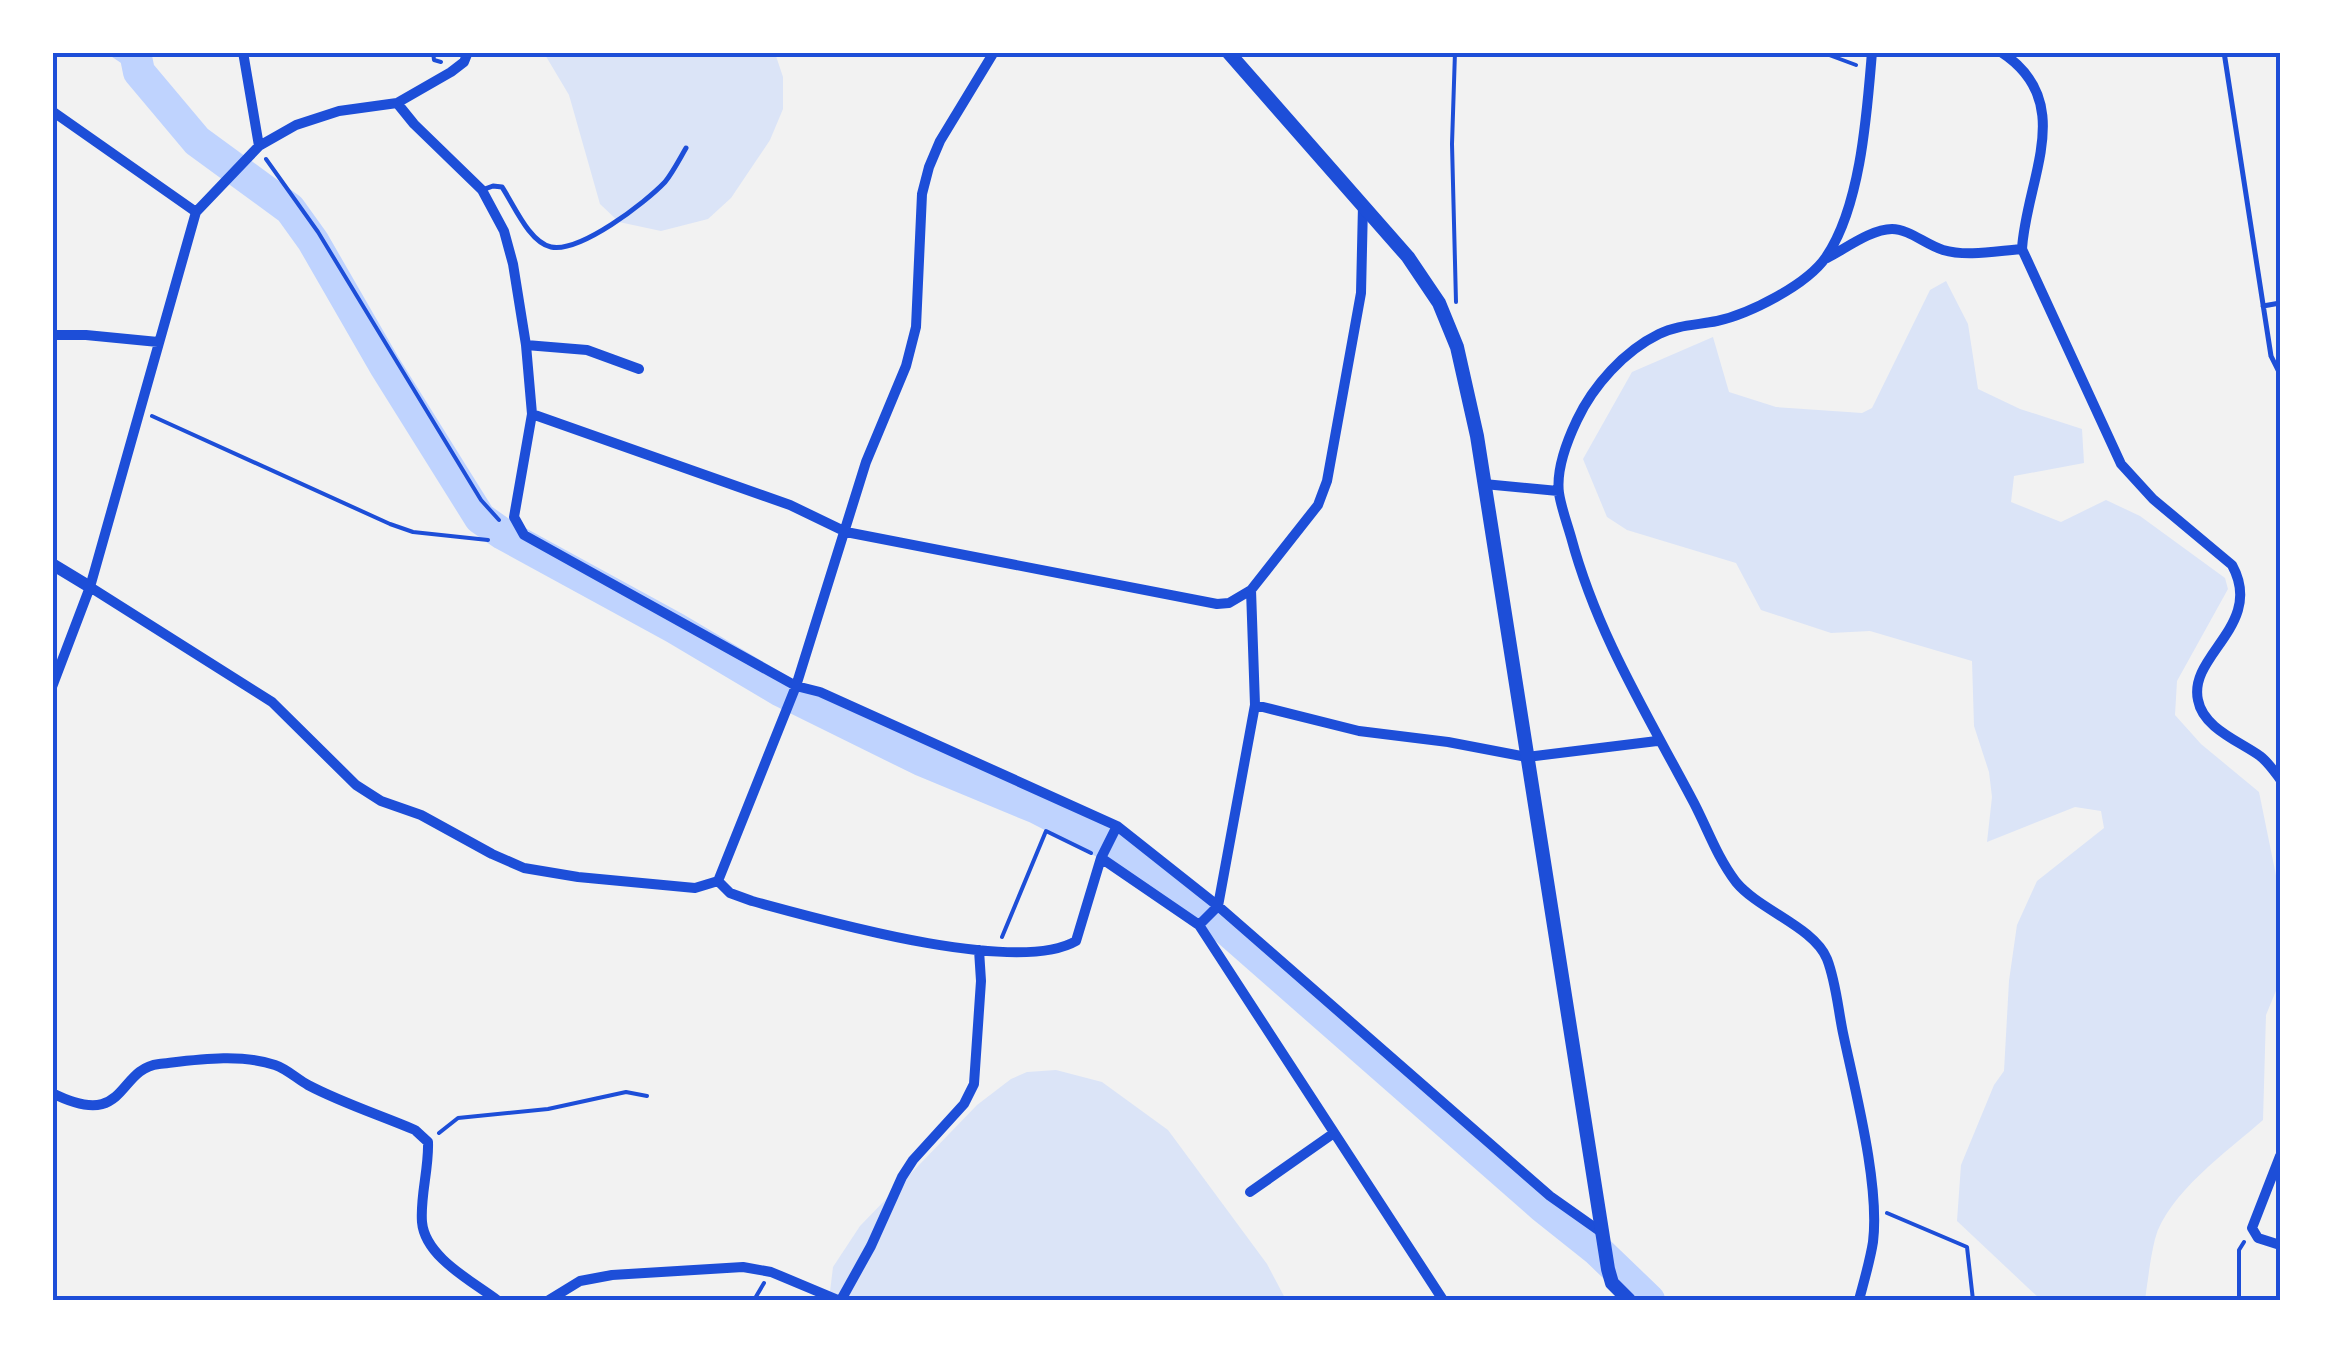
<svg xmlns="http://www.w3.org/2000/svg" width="2333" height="1353" viewBox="0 0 2333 1353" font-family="'Asap Condensed',sans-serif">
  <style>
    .green { fill: #dbe4f7 }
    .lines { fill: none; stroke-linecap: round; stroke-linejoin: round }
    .stream { stroke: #bfd3fe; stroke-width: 5 }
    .river { stroke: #bfd3fe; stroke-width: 32 }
    .path { stroke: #1d4ed8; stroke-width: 4 }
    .service { stroke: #1d4ed8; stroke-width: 5 }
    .minor { stroke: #1d4ed8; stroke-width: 10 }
    .tertiary { stroke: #1d4ed8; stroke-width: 12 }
    .secondary { stroke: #1d4ed8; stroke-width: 14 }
    .neatline { fill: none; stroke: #1d4ed8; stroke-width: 4 }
  </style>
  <rect width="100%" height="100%" fill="#f2f2f2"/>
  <!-- green -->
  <path class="green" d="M544,53H775L783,77V109L770,140L731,198L708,219L661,231L619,222L600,204L569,95Z
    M1946,281L1968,324L1978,389L2020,409L2082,429L2084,463L2014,476L2011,502L2061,522L2106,500L2140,516L2225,578L2228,589L2177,681L2175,715L2201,744L2259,792L2280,895V981L2266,1015L2263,1120C2229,1150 2167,1194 2155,1239C2150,1259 2148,1280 2145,1300H2041L1957,1221L1961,1165L1994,1085L2004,1071L2009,981L2017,925L2037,881L2104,828L2101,811L2075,807L1987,842L1992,797L1989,772L1974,726L1972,661L1870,631L1831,633L1761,610L1736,563L1627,530L1607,517L1583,459L1632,372L1713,337L1729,392L1776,407L1862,413L1872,408L1930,290Z
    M1056,1070L1102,1082L1168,1130L1267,1264L1286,1300H829L833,1267L860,1226L977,1105L1011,1079L1027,1072Z"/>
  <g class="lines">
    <!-- stream -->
    <path class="stream" d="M109,52L139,72"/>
    <!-- river -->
    <path class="river" d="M135,52L139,72L197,141L290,209L313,241L385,366L480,518L503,534L675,628L781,691L921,760L1037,808L1130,856L1225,928L1543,1207L1597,1250L1649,1300"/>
    <!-- path -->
    <path class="path" d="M433,52L434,60L441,62
      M1455,52L1452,144L1456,302
      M1821,52L1856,65
      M266,159L318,232L481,500L499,520
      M152,416L390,524L413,532L488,540
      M1002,937L1046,831L1091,853
      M439,1133L458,1118L548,1109L626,1092L647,1096
      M1887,1213L1967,1247L1973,1300
      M754,1300L764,1283
      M2239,1300V1250L2244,1242"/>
    <!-- service -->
    <path class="service" d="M2224,52L2271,356L2280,374
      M482,190L493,186L502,187C514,205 529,242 551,247C580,253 645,203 665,182C673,172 679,160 686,148
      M2263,306L2280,303"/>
    <!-- minor -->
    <path class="minor" d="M243,52L259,146
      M2001,52C2078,102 2026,179 2022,249L2121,464L2153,499L2232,565C2265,625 2188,655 2198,700C2203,728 2239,741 2260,756C2268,762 2274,771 2280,779
      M397,103L414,124L482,190L504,231L513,264L526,345L532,414L514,517L524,535L796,686L820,692L1117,826L1218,906L1550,1196L1601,1232
      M52,111L196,212
      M1827,258C1845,249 1871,229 1892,229C1909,229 1926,245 1943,250C1967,257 1996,251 2022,249
      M52,335H86L158,342
      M526,345L587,350L639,369
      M532,414L790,505L846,532L1217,604L1229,603L1251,590L1318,505L1327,481L1361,293L1363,205
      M1484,484L1558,491
      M90,587L272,702L356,785L381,801L421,815L492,854L524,868L578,877L695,888L718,881
      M52,687L90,587L196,212L259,146L296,125L339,111L397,103L451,72L464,62L468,52
      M1255,705L1359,731L1448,742L1527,757L1657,741
      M1101,858L1199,925L1443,1300
      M718,881L796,686L866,462L906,366L916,327L922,194L929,167L940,141L994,52
      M718,881L730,893L752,901C822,920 1016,976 1076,941L1101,858L1117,826
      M1199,925L1218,906L1255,705L1251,590
      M52,1093C128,1131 116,1069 159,1064C195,1060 240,1053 275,1065C287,1069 297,1079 308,1085C342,1103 380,1115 415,1130L428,1142C429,1169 420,1196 422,1222C425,1257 472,1281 497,1300
      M2280,1156L2252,1228L2258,1238L2280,1245
      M1250,1192L1334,1133
      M549,1300L580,1281L612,1275L743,1267L771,1272L838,1300
      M841,1300L871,1246L902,1177L913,1160L964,1104L974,1084L981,981L979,950
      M1859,1300C1864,1281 1870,1261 1873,1242C1880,1185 1855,1090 1843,1033C1838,1009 1836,982 1827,959C1814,927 1759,910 1736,882C1717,857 1708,830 1694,803C1647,714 1597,634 1571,537C1567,523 1561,507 1559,493C1556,470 1567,441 1577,420C1593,386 1624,351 1659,334C1677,325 1697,325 1717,321C1749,314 1807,285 1826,257C1861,206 1867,112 1872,52"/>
    <!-- tertiary -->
    <path class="tertiary" d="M52,564L90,587"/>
    <!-- secondary -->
    <path class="secondary" d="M1228,52L1408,257L1439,303L1457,347L1477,436L1608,1269L1612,1283L1629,1300"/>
  </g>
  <!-- border -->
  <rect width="2333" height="1353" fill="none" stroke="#ffffff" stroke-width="110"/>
  <rect x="55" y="55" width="2223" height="1243" class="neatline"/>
</svg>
